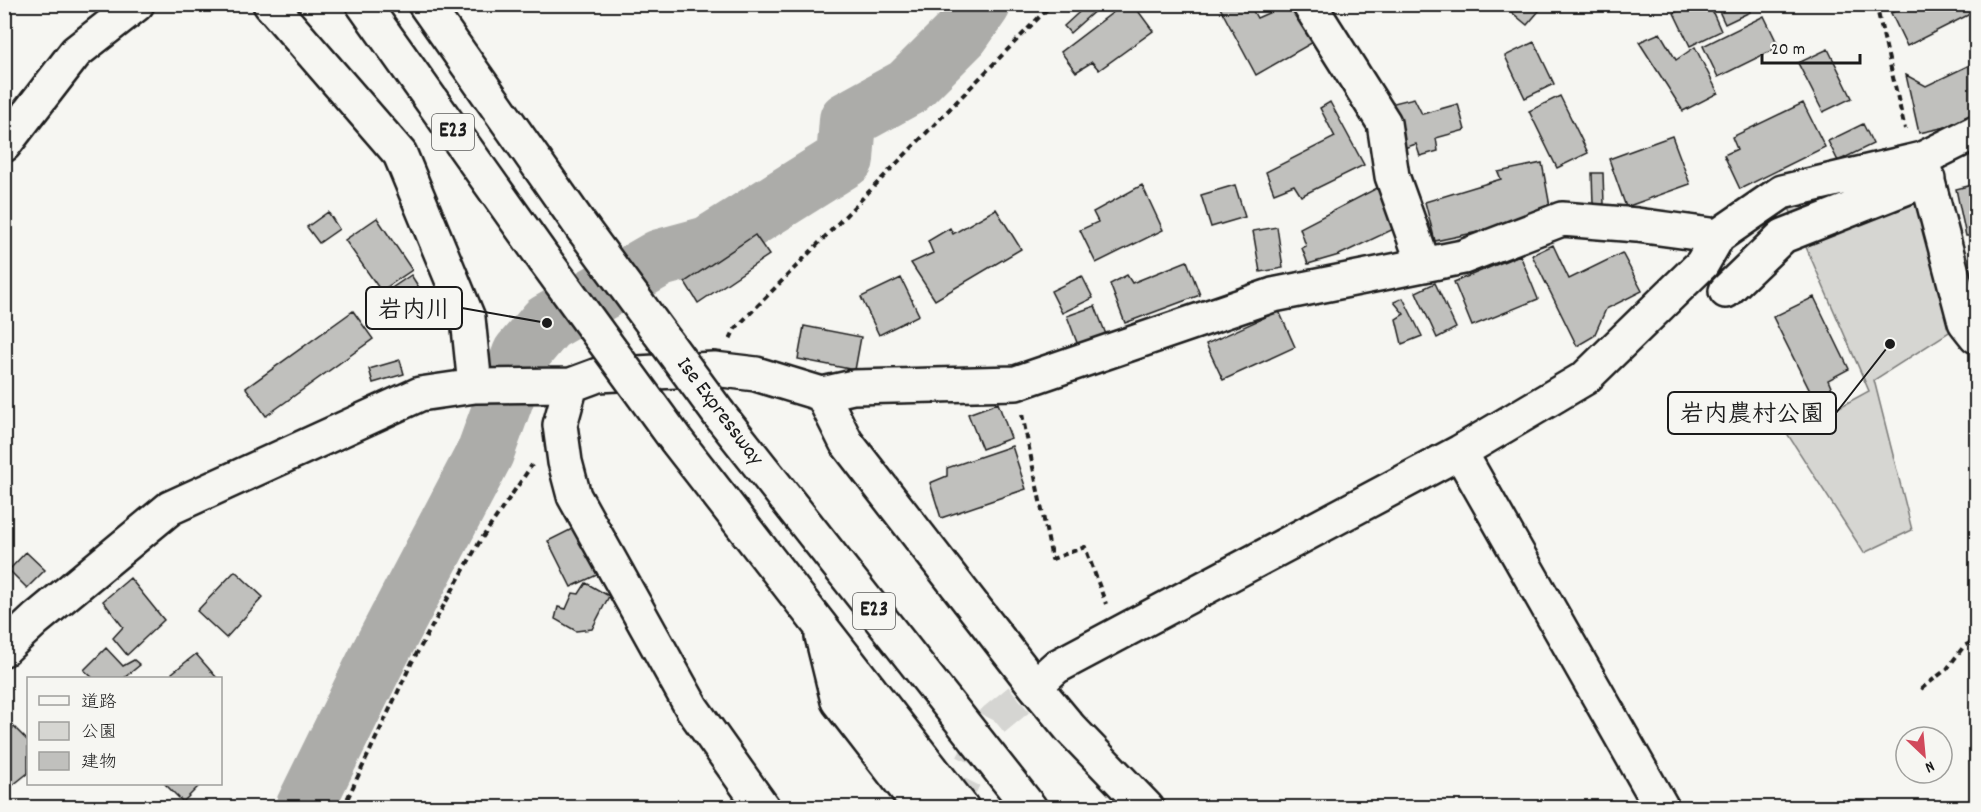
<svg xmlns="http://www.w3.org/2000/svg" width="1981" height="812" viewBox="0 0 1981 812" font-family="Dekko,'Klee One',sans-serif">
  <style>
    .green { fill: #d6d6d2; stroke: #797977; stroke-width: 1.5 }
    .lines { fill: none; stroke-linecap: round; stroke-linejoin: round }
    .river { stroke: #acaca9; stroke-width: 58 }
    .building { fill: #c0c0bd; stroke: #1c1c1c; stroke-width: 1.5 }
    .minor-tunnel { stroke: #d5d5d2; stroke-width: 33; stroke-dasharray: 33 16; stroke-linecap: butt }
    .minor-casing { stroke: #1c1c1c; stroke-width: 38 }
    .major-casing { stroke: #1c1c1c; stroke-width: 38 }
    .highway-casing { stroke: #1c1c1c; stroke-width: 38 }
    .path { stroke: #1c1c1c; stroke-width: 4; stroke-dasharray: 6 4.5; stroke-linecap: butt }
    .minor { stroke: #f6f6f2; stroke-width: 33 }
    .major { stroke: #f6f6f2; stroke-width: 33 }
    .highway { stroke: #f6f6f2; stroke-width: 33 }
    .highway-bridge-casing { stroke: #1c1c1c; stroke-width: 38; stroke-linecap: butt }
    .highway-bridge { stroke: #f6f6f2; stroke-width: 33 }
    .labels { text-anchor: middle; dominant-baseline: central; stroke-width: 4.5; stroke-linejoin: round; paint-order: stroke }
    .shield { fill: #f6f6f2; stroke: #5d5d5c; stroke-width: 1.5 }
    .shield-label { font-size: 21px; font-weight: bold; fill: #1c1c1c }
    .street-label { font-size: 22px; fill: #1c1c1c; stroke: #f6f6f2 }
    .leader { fill: none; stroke: #1c1c1c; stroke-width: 2 }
    .callout-dot { fill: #1c1c1c; stroke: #f6f6f2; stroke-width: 2 }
    .callout { fill: #f6f6f2; stroke: #1c1c1c; stroke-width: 2 }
    .callout-label { font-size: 24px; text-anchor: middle; font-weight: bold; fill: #1c1c1c }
  </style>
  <rect width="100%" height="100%" fill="#f6f6f2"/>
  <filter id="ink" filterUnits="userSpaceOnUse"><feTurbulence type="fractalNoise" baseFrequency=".0167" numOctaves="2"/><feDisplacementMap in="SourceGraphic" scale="12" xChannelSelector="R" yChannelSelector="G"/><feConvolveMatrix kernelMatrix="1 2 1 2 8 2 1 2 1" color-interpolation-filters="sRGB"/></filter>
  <g filter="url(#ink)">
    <!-- green -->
    <path class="green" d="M1922,159L1965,322L1874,380L1912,530L1864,553L1772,410L1825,415L1869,391L1782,192Z"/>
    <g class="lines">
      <!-- river -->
      <path class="river" d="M304,808L378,657L485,453L521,354L547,323L660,258L708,245L845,159L848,120L908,87L961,34L982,4"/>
    </g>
    <!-- building -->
    <path class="building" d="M1088,4L1099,7L1070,33L1064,26Z
      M1124,4H1133L1153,31L1099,70L1092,62L1076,72L1061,52Z
      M1218,4H1249L1257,18L1289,4L1315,41L1256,75Z
      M1513,4H1545L1527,25L1509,10Z
      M1692,4H1709L1721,31L1690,46L1674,13Z
      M1726,4H1747L1750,12L1725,24L1718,9Z
      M1909,4H1976V11L1907,46L1891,13Z
      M1764,16L1779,47L1718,77L1703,46Z
      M1660,33L1676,60L1695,47L1718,93L1683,111L1639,42Z
      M1534,42L1554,84L1525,98L1505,56Z
      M1828,49L1852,98L1823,112L1798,63Z
      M1976,62V112L1946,127L1919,133L1906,75L1926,86Z
      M1560,96L1588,153L1557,168L1529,111Z
      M1414,98L1422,114L1458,104L1465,130L1436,138L1438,151L1420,156L1416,144L1404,148L1390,104Z
      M1330,102L1364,165L1301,196L1294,185L1274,193L1266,172L1335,137L1320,108Z
      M1803,103L1825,147L1740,189L1724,155L1737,149L1732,137Z
      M1863,124L1873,144L1838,161L1828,141Z
      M1672,136L1690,184L1626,207L1609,159Z
      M1542,163L1551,212L1511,225L1435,241L1425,202L1501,179L1498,172Z
      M1592,173H1603L1604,204H1593Z
      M1976,184V242L1973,236H1966L1956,189Z
      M1142,185L1163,230L1096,263L1080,230L1098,222L1093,212Z
      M1235,185L1245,217L1211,227L1201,195Z
      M1379,187L1398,227L1339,255L1308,264L1302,248L1306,246L1300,228Z
      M996,209L1021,249L935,300L911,263L933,253L928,241L950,228L953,234Z
      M328,212L339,229L319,243L307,227Z
      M377,218L412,270L381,291L345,240Z
      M1277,227L1283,268L1260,272L1253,231Z
      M755,235L769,255L698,303L685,282Z
      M1553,245L1569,279L1622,253L1642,291L1606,309L1594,336L1577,346L1532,255Z
      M1520,255L1538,299L1472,326L1454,282Z
      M1187,261L1200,295L1125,323L1110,284L1127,275L1132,283Z
      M411,275L427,300L398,318L383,294Z
      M1082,276L1093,298L1062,313L1051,291Z
      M901,278L919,315L879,335L861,297Z
      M1435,283L1456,328L1437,338L1416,292Z
      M1814,297L1849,369L1828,380L1836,399L1817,405L1773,317Z
      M1403,298L1422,336L1402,344L1396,319L1404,314L1394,302Z
      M1095,306L1107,337L1079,348L1067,316Z
      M353,311L373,339L266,416L246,388Z
      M1279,311L1295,347L1223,380L1206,344Z
      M804,326L861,337L855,370L798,359Z
      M400,360L404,374L373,383L369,369Z
      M998,403L1011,438L982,449L968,414Z
      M1012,446L1026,489L941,518L930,483L947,476V468Z
      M574,528L597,575L571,587L548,541Z
      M26,552L45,570L27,588L9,570Z
      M235,571L263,597L226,638L197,611Z
      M130,578L164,620L127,655L113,638L123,627L103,601Z
      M586,583L609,596L592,629L576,631L555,619L558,607L566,609L573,593L579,594Z
      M106,648L123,666L134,660L140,665L124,678H93L84,670Z
      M196,654L217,678H173L172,673Z
      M14,727L28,741V773L13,785L4,775L7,745L4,735Z
      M165,784H196L198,787L183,802Z"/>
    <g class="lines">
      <!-- minor-tunnel -->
      <path class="minor-tunnel" d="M950,808L994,720L1035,686"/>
      <!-- minor casing -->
      <g class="minor-casing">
        <path id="minor" d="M270,4L400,154L468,318L475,386
          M1309,4L1384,123L1392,176L1424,265
          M1922,159L1965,322L1976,336
          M1726,291L1783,236L1928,179
          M571,385L560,425L565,462L574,496L692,708L763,808
          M822,394L846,442L1035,686L1070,728L1147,808
          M1460,452L1662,808
          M4,649L36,619L170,508L420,394L475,386L571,385L598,375L714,369L756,374L822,394L853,387L1016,383L1273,295L1463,257L1562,219L1637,225L1718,236
          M1035,686L1056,667L1460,452L1585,378L1702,264L1718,236L1782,192L1922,159L1976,132"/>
      </g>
      <!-- major casing -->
      <g class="major-casing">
        <path id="major" d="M4,145L76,52L137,4"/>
      </g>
      <!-- highway casing -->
      <g class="highway-casing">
        <path id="highway" d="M363,4L544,259
          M425,4L583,229
          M719,414L1030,808
          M676,440L962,808
          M822,636L838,701L921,808"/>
      </g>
      <!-- path -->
      <path class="path" d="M1876,4L1905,129
        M730,339L735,329L1052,4
        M1022,414L1052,559L1085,547L1106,604
        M1921,689L1947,669L1964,646L1976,640
        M343,808L412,662L480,541L532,465"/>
      <!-- minor -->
      <use href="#minor" class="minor"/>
      <!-- major -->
      <use href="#major" class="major"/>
      <!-- highway -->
      <use href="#highway" class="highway"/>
      <!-- highway-bridge casing -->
      <g class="highway-bridge-casing">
        <path id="highway-bridge" d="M583,229L719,414
          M544,259L676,440"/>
      </g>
      <!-- highway-bridge -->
      <use href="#highway-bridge" class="highway-bridge"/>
    </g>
  </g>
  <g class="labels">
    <!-- shield labels -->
    <g class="shield">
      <rect x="432" y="114" width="42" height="36" rx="4.5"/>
      <rect x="853" y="593" width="42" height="36" rx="4.5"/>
    </g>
    <g class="shield-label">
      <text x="453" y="132">E23</text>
      <text x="874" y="611">E23</text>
    </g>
    <!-- street labels -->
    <g class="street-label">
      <text transform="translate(719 412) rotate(53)">Ise Expressway</text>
    </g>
  </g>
  <!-- callouts -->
  <path class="leader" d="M547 323L462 308M1890 344L1836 413"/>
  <g class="callout-dot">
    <circle cx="547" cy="323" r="6"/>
    <circle cx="1890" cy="344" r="6"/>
  </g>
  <g class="callout">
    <rect x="366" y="287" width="96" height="42" rx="6"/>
    <rect x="1668" y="392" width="168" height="42" rx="6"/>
  </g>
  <g class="callout-label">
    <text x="414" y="317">岩内川</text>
    <text x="1752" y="421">岩内農村公園</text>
  </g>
  <!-- margin -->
  <rect width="1981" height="812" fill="none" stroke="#f6f6f2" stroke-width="24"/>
  <rect x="12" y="12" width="1957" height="788" fill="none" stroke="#1c1c1c" stroke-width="2" filter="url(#ink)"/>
  <!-- legend -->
  <rect x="27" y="677" width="195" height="108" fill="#f6f6f2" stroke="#9f9f9c" stroke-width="1.5"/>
  <rect x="39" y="696" width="30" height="9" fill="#f6f6f2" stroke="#9f9f9c" stroke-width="1.5"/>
  <text x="81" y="707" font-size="18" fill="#1c1c1c">道路</text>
  <rect x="39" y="722" width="30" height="18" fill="#d6d6d2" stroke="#9f9f9c" stroke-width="1.5"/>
  <text x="81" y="737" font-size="18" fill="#1c1c1c">公園</text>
  <rect x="39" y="752" width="30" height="18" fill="#c0c0bd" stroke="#9f9f9c" stroke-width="1.5"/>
  <text x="81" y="767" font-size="18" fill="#1c1c1c">建物</text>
  <!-- north arrow -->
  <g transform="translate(1924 755) rotate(154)"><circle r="28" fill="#f6f6f2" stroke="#9f9f9c" stroke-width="1.5"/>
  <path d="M0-4.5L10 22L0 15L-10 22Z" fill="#d1495b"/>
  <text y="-9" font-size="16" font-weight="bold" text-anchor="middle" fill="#1c1c1c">N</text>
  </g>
  <!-- scale -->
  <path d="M1762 54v9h98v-9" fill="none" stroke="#1c1c1c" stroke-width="3"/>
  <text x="1771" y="54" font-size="18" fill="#1c1c1c" stroke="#f6f6f2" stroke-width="4.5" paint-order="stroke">20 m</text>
</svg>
